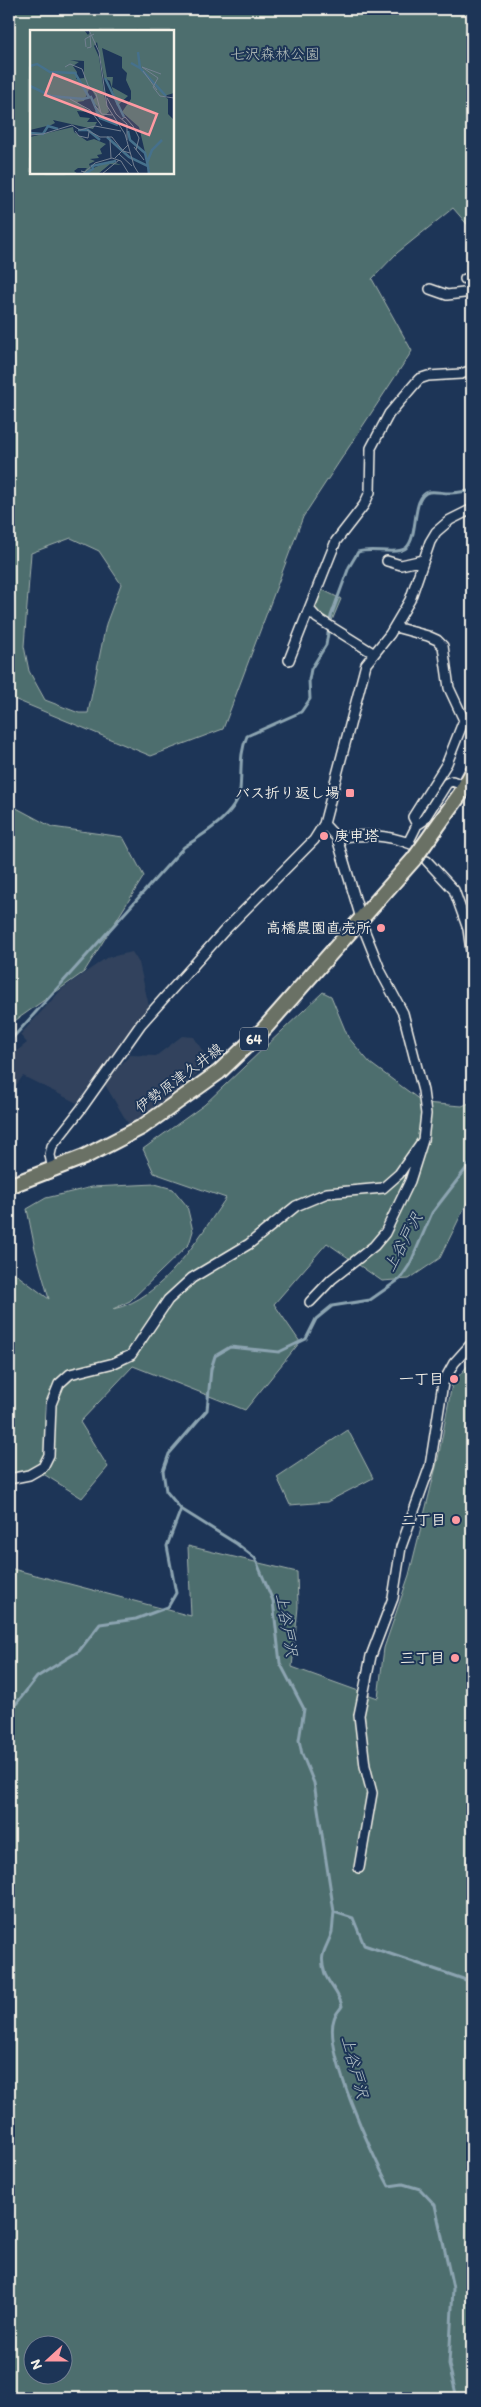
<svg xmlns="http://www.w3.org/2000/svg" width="481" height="2407" viewBox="0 0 481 2407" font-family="Itim,'Klee One',sans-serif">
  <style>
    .built { fill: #31435d }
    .green { fill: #4e6e6e; stroke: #a1b0ab; fill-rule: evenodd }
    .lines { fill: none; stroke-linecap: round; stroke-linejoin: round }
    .stream { stroke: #8ca4b1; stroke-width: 3 }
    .street-casing { stroke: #f4f1e8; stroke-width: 12 }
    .primary-casing { stroke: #f4f1e8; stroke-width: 18 }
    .street { stroke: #1d3557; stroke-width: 9 }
    .primary { stroke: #6b7165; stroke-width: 14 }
    .primary-bridge-casing { stroke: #f4f1e8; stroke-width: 18; stroke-linecap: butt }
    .primary-bridge { stroke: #6b7165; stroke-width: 14 }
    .poi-dot { fill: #ff9aa2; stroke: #1d3557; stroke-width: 2 }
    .labels { text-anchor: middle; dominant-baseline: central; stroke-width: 4; stroke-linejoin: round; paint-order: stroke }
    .shield { fill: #1d3557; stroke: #b4b9bc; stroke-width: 1 }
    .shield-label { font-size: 14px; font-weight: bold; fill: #f4f1e8 }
    .park-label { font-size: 15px; fill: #bac3bd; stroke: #1d3557 }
    .poi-label { font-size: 15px; font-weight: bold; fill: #f4f1e8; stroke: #1d3557; text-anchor: end }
    .street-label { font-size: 15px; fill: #f4f1e8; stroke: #1d3557 }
    .water-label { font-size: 16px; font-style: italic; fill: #b7c4c8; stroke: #1d3557 }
    .inset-river { fill: none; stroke: #46718c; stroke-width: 2.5 }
    .inset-road { fill: none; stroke: #738091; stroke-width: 1 }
    .view { fill: #ff9aa2; fill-opacity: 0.15; stroke: #ff9aa2; stroke-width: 2.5 }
    .inset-edge { fill: none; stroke: #f4f1e8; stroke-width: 2.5 }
  </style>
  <rect width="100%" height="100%" fill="#1d3557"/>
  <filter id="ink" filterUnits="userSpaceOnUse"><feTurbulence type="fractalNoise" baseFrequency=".02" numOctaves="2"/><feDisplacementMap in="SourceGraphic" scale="10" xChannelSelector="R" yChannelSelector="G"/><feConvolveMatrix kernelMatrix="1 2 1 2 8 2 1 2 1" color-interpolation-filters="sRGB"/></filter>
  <g filter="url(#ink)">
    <!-- built -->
    <path class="built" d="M132,952L139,963L149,1006L77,1103L23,1076L9,1095V1057L27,1043L20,1035L62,989L106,958Z
      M182,1036L194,1037L210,1063L156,1109L129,1125L104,1083L130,1055L156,1056Z"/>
    <!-- green -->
    <path class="green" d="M9,9H472V230L453,208L397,253L372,279L412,351L303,517L223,729L151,756L9,697ZM31,31H172V172H31ZM71,538L99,551L121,584L106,624L88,713H79L45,700L29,671L24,646L31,553Z
      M321,589L341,599L331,623L314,611L313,606Z
      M9,804L52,827L123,837L144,876L84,972L9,1025Z
      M323,992L331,996L348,1037L370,1063L424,1103L462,1106L472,1102V1192L440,1258L409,1279L382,1281L327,1243L274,1304L300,1342L245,1410L133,1366L80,1422L108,1467L82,1498L45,1475L26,1471L9,1482V1269L49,1299L35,1249L27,1209L46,1198L92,1187L155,1184L173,1189L187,1206L193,1231L189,1244L130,1301L113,1309C163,1299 198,1238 226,1198L154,1173L143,1149L204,1105Z
      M469,1364L472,1365V2398H9V1568L191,1616L188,1546L297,1572L298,1607L292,1667L378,1698L384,1648L409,1575L438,1459L452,1384ZM32,2344H62V2374H32Z
      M348,1430L373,1478L327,1502L290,1505L277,1477Z"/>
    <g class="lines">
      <!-- stream -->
      <path class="stream" d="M9,1042L184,847C203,835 237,814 240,790C242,770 239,754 247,736L301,712L310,699L309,680L311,669L326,645L331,616L349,567L358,552C371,547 399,556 407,547C419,534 411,496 429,492C435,491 443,493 449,493C457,493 464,491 472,491
        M9,1713L37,1677L79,1651L100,1624L136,1619L168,1607L176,1593L167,1546L181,1509
        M334,1912L353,1918L364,1945L472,1982
        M457,2398L449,2365L453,2288L435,2205L420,2189L403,2184L389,2186C373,2157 323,2049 334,2019C335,2014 340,2010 342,2006C339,1993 330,1986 325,1974C318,1953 327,1949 332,1932C333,1926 333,1919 334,1912L314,1783L302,1754L299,1740L304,1709L280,1663L273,1601L255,1558L237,1544L181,1509L166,1491L163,1471L169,1454L207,1410L211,1369L215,1356L230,1347L279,1352L306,1339L316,1319L332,1306L370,1300L400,1279L410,1264L432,1213L472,1161"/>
      <!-- street casing -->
      <g class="street-casing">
        <path id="street" d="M465,279L472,281
          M430,289L447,295L472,292
          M387,561L401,565L423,560
          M395,627L428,636L437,640L443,646L449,688L464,720L447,763L413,817L417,825
          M373,653L317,618L309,609L336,541L364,505L370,492L371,448L389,414L419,379L428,376L461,374L472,370
          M289,660L309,609
          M337,838C363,834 386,834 411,844
          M408,843L417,825L423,821L447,783L452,781L466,786
          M427,861L454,890L468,929L471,951
          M53,1170L50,1155L52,1146L81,1109L141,1024L225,930L314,840L324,824L366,664L390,634L410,600L430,542L436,532L450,520L472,509
          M310,1302L332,1279L374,1246L385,1233L410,1181L423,1140L426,1114L423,1091L403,1013L381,972L365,932L337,838L324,824
          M9,1479L29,1475L43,1467L49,1455L51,1404L59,1384L70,1374L114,1363L131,1355L168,1300L192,1278L249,1244L296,1206L327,1193L383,1188L399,1174L423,1140
          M359,1868L372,1793L365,1766L359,1715L371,1656L393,1598L401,1547L430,1466L443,1383L454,1363L472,1343"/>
      </g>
      <!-- primary casing -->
      <g class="primary-casing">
        <path id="primary" d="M461,793L472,773
          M9,1186L84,1157L142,1127L219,1072L264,1029L414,859"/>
      </g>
      <!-- street -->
      <use href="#street" class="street"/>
      <!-- primary -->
      <use href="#primary" class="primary"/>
      <!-- primary-bridge casing -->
      <g class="primary-bridge-casing">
        <path id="primary-bridge" d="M414,859L461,793"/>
      </g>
      <!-- primary-bridge -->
      <use href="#primary-bridge" class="primary-bridge"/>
    </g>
  </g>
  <!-- markers -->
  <g class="poi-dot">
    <rect x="345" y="788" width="10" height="10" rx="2.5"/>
    <circle cx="324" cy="836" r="5"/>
    <circle cx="381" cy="928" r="5"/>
    <circle cx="454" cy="1379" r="5"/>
    <circle cx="456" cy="1520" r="5"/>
    <circle cx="455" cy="1658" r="5"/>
  </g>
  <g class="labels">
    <!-- shield labels -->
    <rect class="shield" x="240" y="1027.5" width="28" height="23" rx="4"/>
    <g class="shield-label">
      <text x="254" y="1039">64</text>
    </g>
    <!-- park labels -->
    <g class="park-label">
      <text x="275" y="54">七沢森林公園</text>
    </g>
    <!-- poi labels -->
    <g class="poi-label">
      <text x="340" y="793">バス折り返し場</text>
      <text x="334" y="836" text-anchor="start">庚申塔</text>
      <text x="371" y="928">高橋農園直売所</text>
      <text x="444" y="1379">一丁目</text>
      <text x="446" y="1520">二丁目</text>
      <text x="445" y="1658">三丁目</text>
    </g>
    <!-- street labels -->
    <g class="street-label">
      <text transform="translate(179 1078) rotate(-37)">伊勢原津久井線</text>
    </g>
    <!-- water labels -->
    <g class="water-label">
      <text transform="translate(403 1242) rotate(-62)">上谷戸沢</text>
      <text transform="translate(287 1625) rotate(80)">上谷戸沢</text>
      <text transform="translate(355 2067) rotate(75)">上谷戸沢</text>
    </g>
  </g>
  <!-- overview -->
  <g transform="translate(30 30)">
    <rect width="144" height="144" fill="#1d3557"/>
    <path d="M0,0H54L58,5L61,0H144V63L134,66L138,69V84L144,90V144L120,143L109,97L92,82L101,69V61L96,50L97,43L92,38V27L72,18L77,47H83L82,57L98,66L87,76L80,51L74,48L67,12L64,16L69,27L74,62L71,64L74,65L79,82L71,88L65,82L68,77L62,71L66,67L60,57L54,71L47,72L60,82L47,81L50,87L60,88L57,92H67L63,99L23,90L25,93L21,95L0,100ZM40,30L54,31V48L46,49L47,42L43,36L49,32ZM43,97L44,102L57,111L64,109L76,114L70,119L72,124L67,125L69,128L60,129L65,131L59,134L61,139L80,131L91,135L80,134L68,144H52L57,138H48L44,141L48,144H0V107Z" fill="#4e6e6e" fill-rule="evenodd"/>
    <path class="inset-river" d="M101,33L110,38L108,22M0,36L7,34L20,42L45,43L59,67M110,38L136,66M75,48L94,87M0,56L21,66L53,69L61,67L70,88L88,95M48,100H58L70,110M98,101L100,110L115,123L118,136M0,103L13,104L18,96L28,99M77,107L99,127L118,136L119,144M117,133L122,120L132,110M54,144L63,139L62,136L86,131"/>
    <path class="inset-road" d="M59,0L69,22L77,76L95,104L104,136L109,144M56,17L55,9L64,4M57,18L61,17L60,5M35,37L40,34L52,39L58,55L66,64L71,83M113,41L127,60M131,44L112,37L128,48L123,57L130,66L144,68M77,68L86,84L97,94V110M40,69L60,80L72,96M65,76L72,84L82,85M92,89L95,87L103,96L109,108L106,120M57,100L70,107H82L93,121L100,123M45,101L49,106L58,108L59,102M0,105L13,104L42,95L50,100L65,96L91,101M80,110L81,128M104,117L114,130M89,124L102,136M85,128L98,115M51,141L55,142L65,133L82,128L91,131L99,144M72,144L89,130"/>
    <path class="view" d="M23,44L127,84L119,105L15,65Z"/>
    <rect width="144" height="144" class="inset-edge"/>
  </g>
  <!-- margin -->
  <rect width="481" height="2407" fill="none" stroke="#1d3557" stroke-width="30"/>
  <rect x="15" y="15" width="451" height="2377" fill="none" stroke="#f4f1e8" stroke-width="2" filter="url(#ink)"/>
  <!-- north arrow -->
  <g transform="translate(48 2360) rotate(249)"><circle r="24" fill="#1d3557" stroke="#738091"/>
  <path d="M0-4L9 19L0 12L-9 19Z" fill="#ff9aa2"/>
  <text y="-8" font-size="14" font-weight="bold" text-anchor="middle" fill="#f4f1e8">N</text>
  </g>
</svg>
